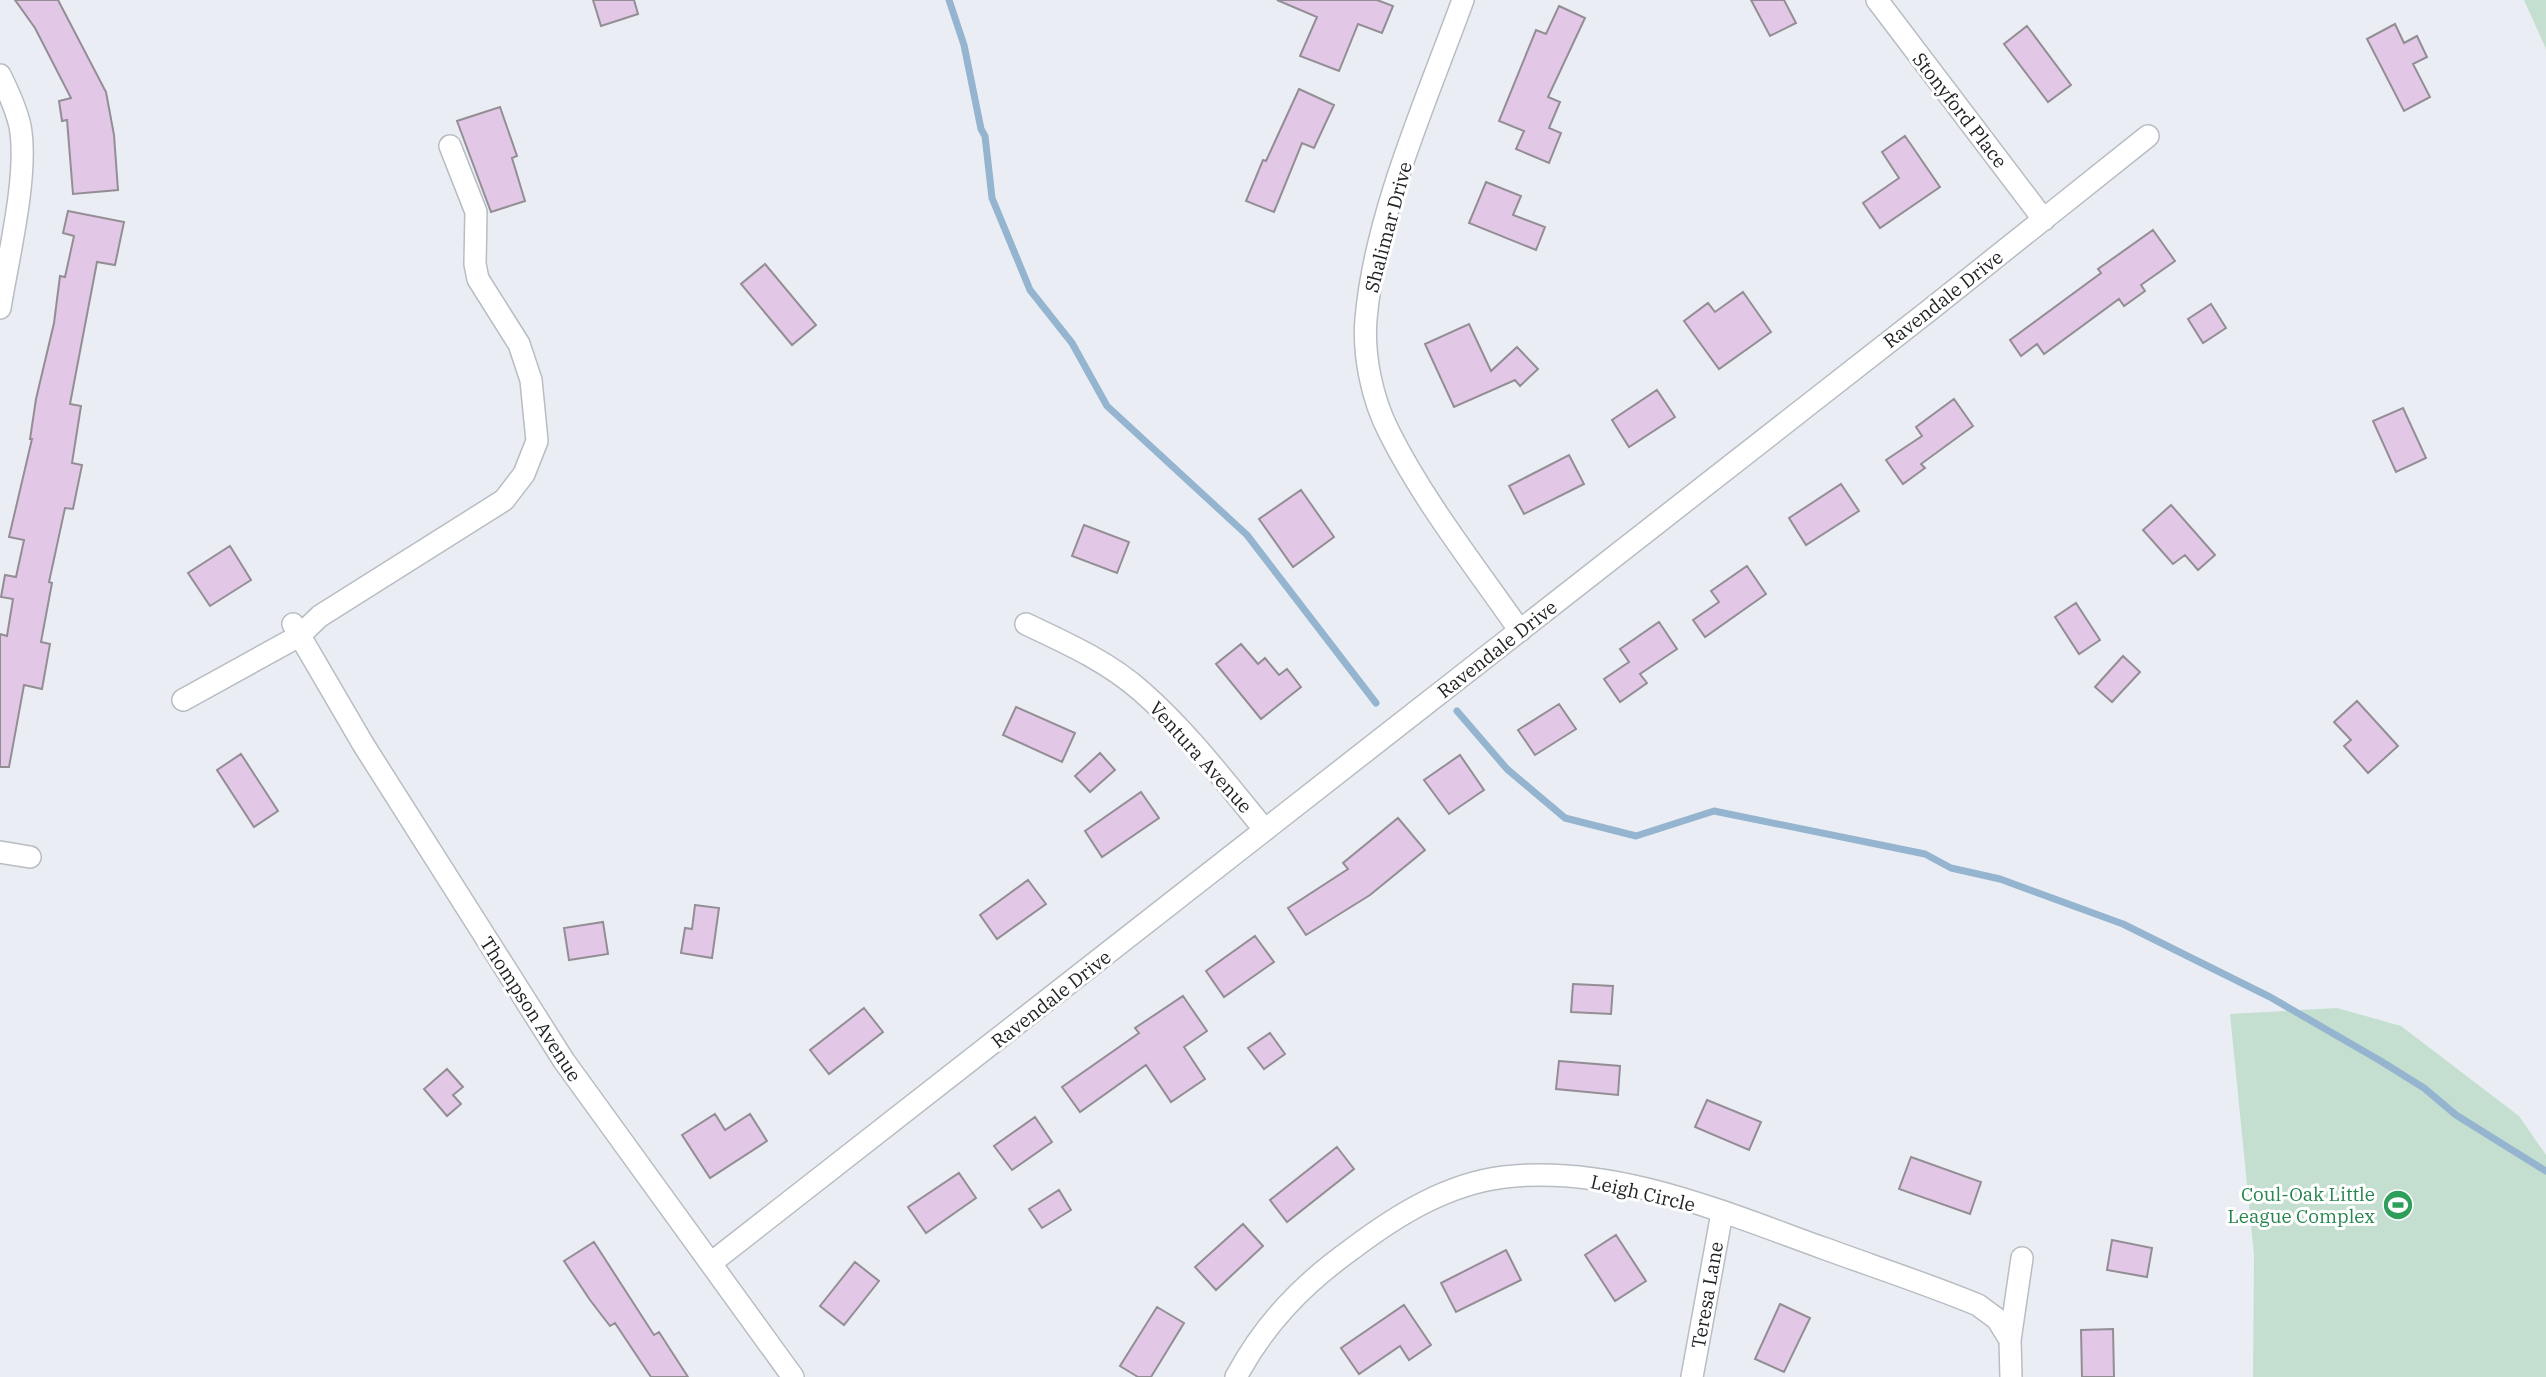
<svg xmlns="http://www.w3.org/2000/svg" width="2546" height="1377" viewBox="0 0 2546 1377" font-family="'IBM Plex Serif',serif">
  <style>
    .green { fill: #c4dfd0 }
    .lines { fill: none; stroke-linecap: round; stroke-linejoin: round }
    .stream { stroke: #94b4cf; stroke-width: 7 }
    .building { fill: #e2c7e7; stroke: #938e94; stroke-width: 2 }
    .minor-casing { stroke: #b8bdc3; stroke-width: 24 }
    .minor { stroke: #fff; stroke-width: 21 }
    .labels { text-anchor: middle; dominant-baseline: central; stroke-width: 6; stroke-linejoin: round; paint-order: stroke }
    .street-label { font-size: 19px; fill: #1e2022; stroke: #fff }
    .leisure-label { font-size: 19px; fill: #27864d; stroke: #fff; text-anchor: end }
  </style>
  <rect width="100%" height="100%" fill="#eaeef4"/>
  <!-- green -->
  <path class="green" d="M2524,0H2546V49Z
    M2337,1008L2401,1026L2519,1116L2546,1155V1377H2253L2254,1255L2230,1014Z"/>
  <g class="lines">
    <!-- stream -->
    <path class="stream" d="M949,0L964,45L981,129L985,136L992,198L1030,290L1072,343L1107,406L1247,535L1376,703
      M1457,711L1507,769L1565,818L1636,836L1714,811L1925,854L1951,868L2000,879L2123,924L2270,997L2379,1060L2424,1088L2456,1115L2546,1171"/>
  </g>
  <!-- building -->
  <path class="building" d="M15,0H58L106,92L114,135L118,190L73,194L67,120L62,121L59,101L71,98L35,28Z
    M593,0H634L638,14L601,26Z
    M1277,0H1377L1393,6L1382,33L1358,24L1339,71L1300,56L1317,17Z
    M1751,0H1784L1796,23L1770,36Z
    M1559,6L1585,18L1548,97L1560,102L1549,128L1561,133L1549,163L1516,149L1524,131L1499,121L1536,30L1546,34Z
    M2395,24L2404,43L2417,36L2427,57L2413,64L2430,97L2404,111L2367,39Z
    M2027,26L2071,85L2048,102L2004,44Z
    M1299,89L1334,105L1314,148L1302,143L1274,212L1246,201L1263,160L1266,161Z
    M500,107L517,156L512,158L525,201L491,212L457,121Z
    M1905,136L1940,187L1880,228L1863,203L1899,178L1882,152Z
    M1486,182L1521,196L1513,215L1545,227L1536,250L1469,223Z
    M68,211L124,222L115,265L97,262L70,404L81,406L72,463L82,465L73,509L65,508L49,582L52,583L41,642L50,644L42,689L24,685L9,767H0V634L7,636L13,599L1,597L5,575L16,577L24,540L9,537L32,439H30L36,399L54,323L60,276L65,277L74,236L63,233Z
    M2153,230L2175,261L2141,285L2145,291L2124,306L2119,299L2044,354L2037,344L2021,356L2010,340L2101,273L2098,269Z
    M765,264L816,325L792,345L741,284Z
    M1743,292L1771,332L1719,369L1684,321L1708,303L1715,312Z
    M2211,304L2226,328L2203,343L2188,319Z
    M1469,324L1491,371L1517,347L1538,369L1520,386L1515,380L1454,407L1425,344Z
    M1657,390L1675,417L1629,447L1612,420Z
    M1954,399L1973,426L1921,464L1925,468L1903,484L1886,460L1922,436L1916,427Z
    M2403,408L2426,458L2396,472L2373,421Z
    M1569,455L1584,484L1524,514L1509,486Z
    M1841,484L1859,511L1806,545L1789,518Z
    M1301,490L1334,537L1293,567L1259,519Z
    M2171,505L2215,555L2198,570L2185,555L2173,564L2143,530Z
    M1084,525L1129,542L1117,573L1072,556Z
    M230,546L251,580L210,606L188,573Z
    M1747,566L1766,594L1705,637L1693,620L1719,602L1711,591Z
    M2076,603L2100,640L2079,654L2055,617Z
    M1659,622L1677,649L1640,674L1647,683L1620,702L1604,679L1629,662L1620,649Z
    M1241,644L1258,664L1265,658L1279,675L1287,669L1301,687L1261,719L1216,664Z
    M2123,656L2140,672L2112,702L2095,687Z
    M2357,701L2398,746L2368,773L2344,746L2351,740L2334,722Z
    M1559,704L1576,729L1535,755L1518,730Z
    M1016,707L1075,733L1062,762L1003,735Z
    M1100,753L1115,770L1090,792L1075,776Z
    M241,754L278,811L254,827L217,770Z
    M1460,755L1484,790L1449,814L1424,780Z
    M1141,792L1159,818L1102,857L1085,831Z
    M1398,818L1425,850L1370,895L1306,935L1288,908L1348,869L1343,863Z
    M1028,880L1046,904L997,939L980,915Z
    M695,905L719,908L712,958L681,953L685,928L692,929Z
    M603,922L608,954L569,960L564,928Z
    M1255,936L1274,962L1224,997L1206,971Z
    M1573,984L1613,986L1611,1014L1571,1012Z
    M1183,996L1207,1031L1184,1047L1205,1079L1171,1102L1146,1065L1080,1112L1062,1087L1139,1033L1135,1028Z
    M864,1008L883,1032L829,1074L810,1050Z
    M1270,1033L1285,1054L1264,1069L1248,1048Z
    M1559,1061L1620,1066L1618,1095L1556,1089Z
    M447,1069L463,1087L453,1095L461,1104L447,1116L424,1089Z
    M1707,1100L1761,1122L1749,1150L1695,1127Z
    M715,1114L725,1130L750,1114L767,1141L710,1178L682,1135Z
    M1035,1117L1052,1142L1012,1170L994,1146Z
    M1337,1147L1354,1169L1287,1222L1270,1200Z
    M1911,1157L1981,1182L1970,1214L1899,1189Z
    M959,1173L976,1198L926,1233L908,1207Z
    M1059,1190L1071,1210L1042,1228L1029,1209Z
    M1243,1224L1263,1246L1216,1290L1195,1267Z
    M1616,1235L1646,1281L1615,1301L1585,1255Z
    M2112,1240L2152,1248L2147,1277L2107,1270Z
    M594,1242L654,1335L659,1332L688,1377H651L615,1323L610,1326L590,1300L564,1261Z
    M1506,1250L1521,1280L1456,1312L1441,1283Z
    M855,1262L879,1281L844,1325L820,1306Z
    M1780,1304L1810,1318L1784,1372L1755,1359Z
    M1404,1305L1431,1345L1409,1360L1400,1346L1359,1374L1341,1348Z
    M1157,1307L1184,1323L1151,1377H1138L1120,1366Z
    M2113,1329L2114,1377H2082L2081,1330Z"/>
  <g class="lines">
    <!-- minor casing -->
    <g class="minor-casing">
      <path id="minor" d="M1463,0C1427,99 1375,214 1366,319C1363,355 1372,399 1389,432C1424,502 1475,566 1520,631
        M1877,0L2044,220
        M0,75C8,91 16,108 20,126C29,174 8,258 0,308
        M293,624L363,744L564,1061L793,1377
        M1026,624C1066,643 1107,661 1141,691C1188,732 1226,783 1265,830
        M183,700L299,636L320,616L504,500L524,474L537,441L531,380L519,344L478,279L475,264L476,212L450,146
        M0,852L30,857
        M711,1263L1931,309L2148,136
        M1236,1377C1265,1323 1303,1284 1352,1249C1397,1215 1447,1184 1504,1177C1612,1164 1723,1212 1823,1248C1875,1267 1927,1284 1978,1305L1997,1319L2010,1340
        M1692,1377L1722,1213
        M2011,1377L2010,1340L2022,1258"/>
    </g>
    <!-- minor -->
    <use href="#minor" class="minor"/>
  </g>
  <!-- icons -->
  <defs>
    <g id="stadium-disc" transform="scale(1.575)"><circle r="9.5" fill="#2e9e5b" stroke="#fff"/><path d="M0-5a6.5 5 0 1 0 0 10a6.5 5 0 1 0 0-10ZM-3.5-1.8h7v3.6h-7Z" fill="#fff"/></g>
  </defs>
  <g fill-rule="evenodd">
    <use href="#stadium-disc" x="2398" y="1205"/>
  </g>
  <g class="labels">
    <!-- street labels -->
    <g class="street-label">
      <text transform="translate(1960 110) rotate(52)">Stonyford Place</text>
      <text transform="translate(1388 227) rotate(-75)">Shalimar Drive</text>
      <text transform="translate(1943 299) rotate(-38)">Ravendale Drive</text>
      <text transform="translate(1497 649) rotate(-38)">Ravendale Drive</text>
      <text transform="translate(1201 757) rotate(48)">Ventura Avenue</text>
      <text transform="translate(1051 999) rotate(-38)">Ravendale Drive</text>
      <text transform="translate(531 1009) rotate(57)">Thompson Avenue</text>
      <text transform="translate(1643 1193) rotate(13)">Leigh Circle</text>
      <text transform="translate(1707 1295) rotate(-80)">Teresa Lane</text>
    </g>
    <!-- leisure labels -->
    <g class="leisure-label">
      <text x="2375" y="1194">Coul-Oak Little<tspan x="2375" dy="22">League Complex</tspan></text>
    </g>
  </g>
</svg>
